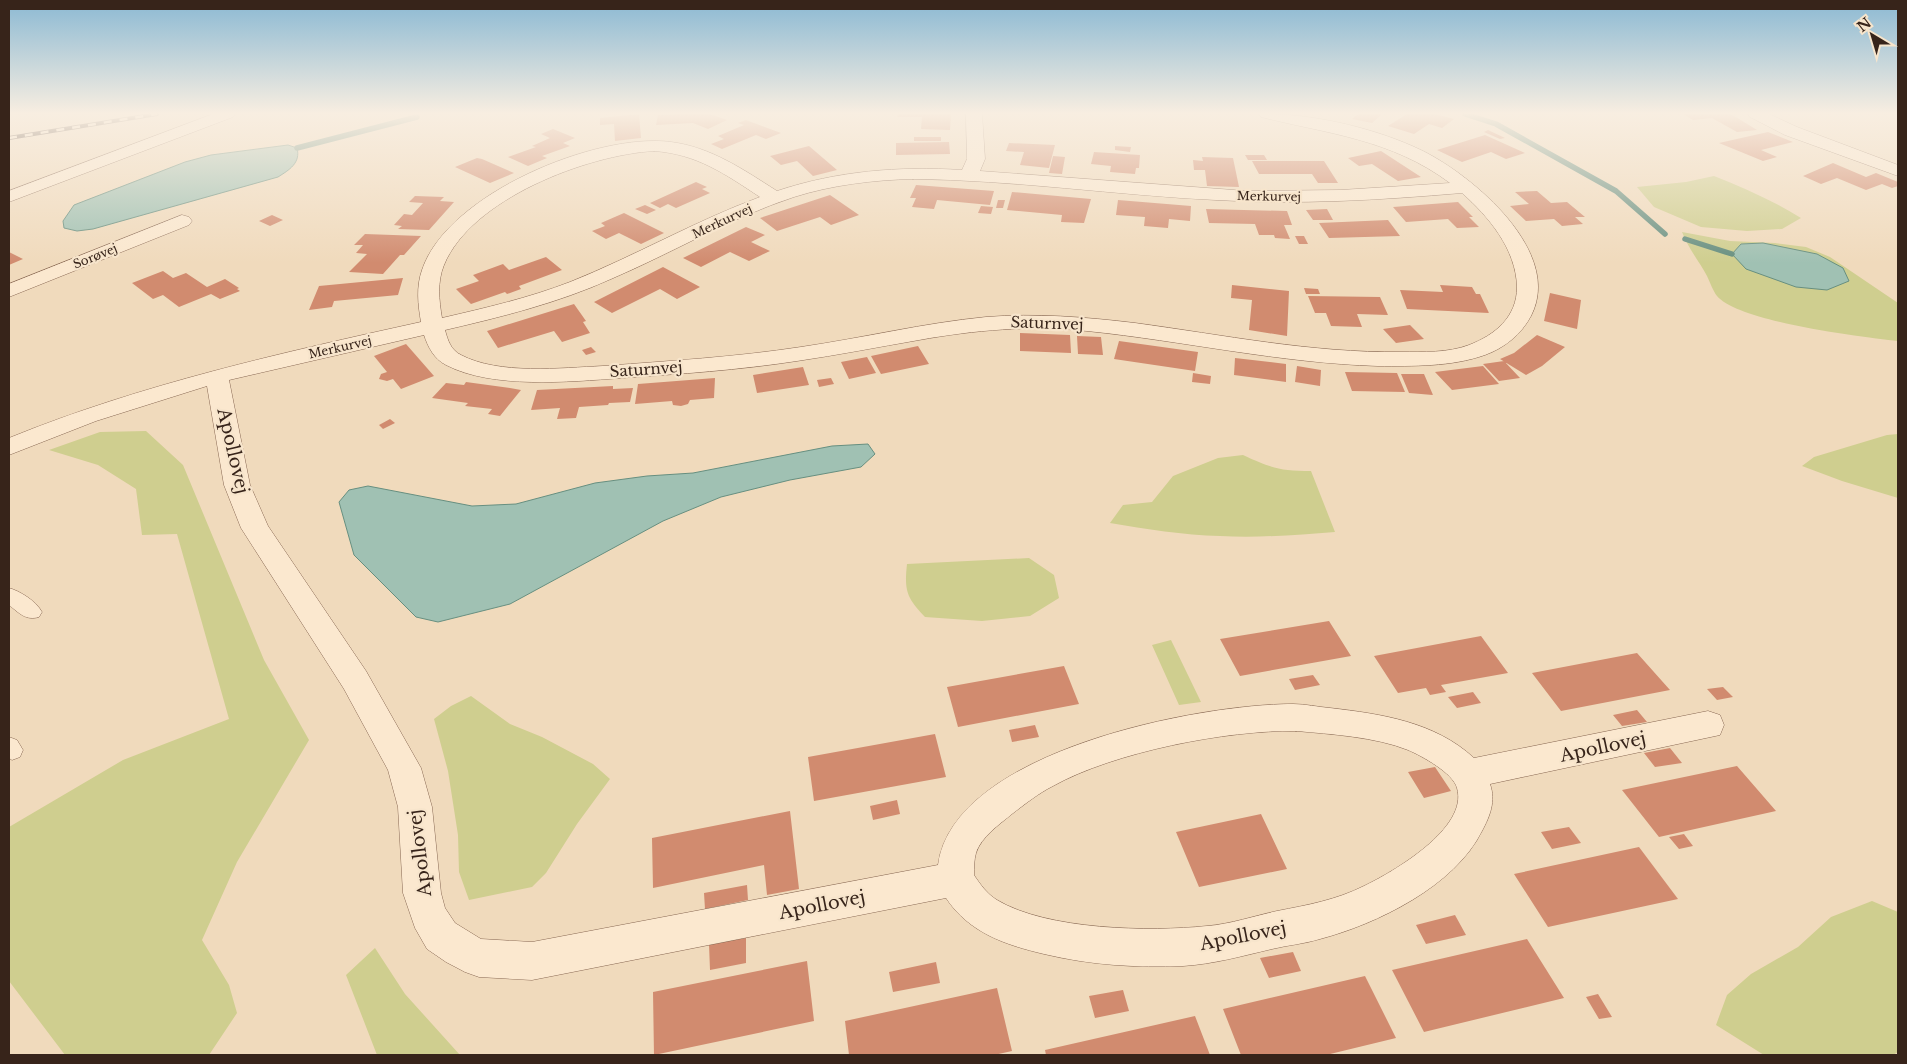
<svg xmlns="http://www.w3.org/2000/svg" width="1907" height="1064" viewBox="0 0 1907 1064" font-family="'Libre Baskerville',serif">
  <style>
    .green { fill: #cfce8f }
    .water { fill: #a0c1b3; stroke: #678f80 }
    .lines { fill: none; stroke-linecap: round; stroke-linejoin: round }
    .stream { stroke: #678f80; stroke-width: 5.5 }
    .building { fill: #d18b6f }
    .service-casing { stroke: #896954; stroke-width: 1 }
    .minor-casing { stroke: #896954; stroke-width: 1 }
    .tertiary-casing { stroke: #896954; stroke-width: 1 }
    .service { fill: #fbe8cf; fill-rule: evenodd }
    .minor { fill: #fbe8cf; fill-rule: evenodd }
    .tertiary { fill: #fbe8cf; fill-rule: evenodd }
    .rail-casing { stroke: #37241a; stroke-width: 4 }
    .rail { stroke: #f7e5cc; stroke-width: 2.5; stroke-dasharray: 8; stroke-linecap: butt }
    .labels { text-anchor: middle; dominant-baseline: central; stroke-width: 4.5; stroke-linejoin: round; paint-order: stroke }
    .far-street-label { font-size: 12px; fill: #37241a; stroke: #f7e5cc }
    .street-label { font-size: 15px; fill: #37241a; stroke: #f7e5cc }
    .near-street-label { font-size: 18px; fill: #37241a; stroke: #f7e5cc }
  </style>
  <rect width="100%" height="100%" fill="#f0dabc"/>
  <!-- green -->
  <path class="green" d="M1714,176C1744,188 1774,201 1801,218L1782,229L1747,231L1701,227L1654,207L1637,187L1686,182Z
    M1682,232L1730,241L1775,243L1806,247L1830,257L1898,303V341C1862,337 1739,322 1717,296C1713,291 1710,282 1707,276C1699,261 1688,248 1682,232Z
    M146,431L183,465L264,660L309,740L237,862L202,940L229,985L237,1013L209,1055H65L9,981V827L123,760L229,719L177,534L142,535L136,489L98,465L49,450L100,432Z
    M1898,434V498L1842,481L1802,466L1814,457L1887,435Z
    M1243,455C1271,468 1280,471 1311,471L1335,532C1297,535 1258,538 1220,536C1183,535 1146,529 1110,523L1123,505L1152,502L1173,476L1218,458Z
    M1029,558L1054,575L1059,598L1030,616L982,621L925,617C907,598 904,591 907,564Z
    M1171,640L1201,702L1179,705L1152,645Z
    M471,696L510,724L542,737L593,764L610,779L577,824L546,873L532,887L469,900L459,872L458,835L448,771L434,719L451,706Z
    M1872,901L1898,912V1052L1893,1055H1764L1716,1025L1727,995L1751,974L1798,947L1831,917Z
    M375,948L405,994L460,1055H377L346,975Z"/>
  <!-- water -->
  <path class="water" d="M288,145L297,148C301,163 289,170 278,177L93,229L77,231L64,228L63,221L74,205L185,162L211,155Z
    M1763,243L1817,254L1843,268L1849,281L1827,290L1796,287L1746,269L1732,254L1741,244Z
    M868,444L875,454L861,467L790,480L721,497L663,521L510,604L438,622L416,617L354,555L339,502L349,490L368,486L472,506L516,504L595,483L647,476L693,473L832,446Z"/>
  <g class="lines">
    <!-- stream -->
    <path class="stream" d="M1465,114L1496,124L1616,191L1665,234
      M297,148L417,117
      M1685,239L1732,254"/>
  </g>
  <!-- building -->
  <path class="building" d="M639,114L641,138L615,141L614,124L600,125V118Z
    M674,114H710L727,120L708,129L693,123L656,125L658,115Z
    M898,114H951L950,130L921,129L922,117H897Z
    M1358,114H1382L1372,123L1352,119Z
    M1407,114H1435L1454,119L1442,128L1429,124L1414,134L1388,126Z
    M1683,114H1731L1757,130L1737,132L1712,118L1693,120Z
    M746,120L781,133L766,139L756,135L722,149L711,144L724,139L718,136L744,125L738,123Z
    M553,129L575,138L563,143L570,146L542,156L547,158L528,166L508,157L536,147L532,146L550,138L541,134Z
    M1488,130L1505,138L1500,139L1484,132Z
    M1768,132L1793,142L1761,150L1777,157L1763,161L1719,143Z
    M1485,135L1525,153L1506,159L1491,152L1462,162L1437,150Z
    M914,137H941V141H914Z
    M949,142L950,154L896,155V143Z
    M1009,143L1055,145L1049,168L1020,165L1024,152L1006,151Z
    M809,146L837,170L813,176L797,161L781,165L770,156Z
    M1115,146L1131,147L1130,152L1115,150Z
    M1381,151L1421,177L1398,181L1372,164L1359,166L1348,158Z
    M1094,152L1140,155L1139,168H1136L1135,174L1110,172L1111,166L1091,164Z
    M1245,155H1264L1267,160H1248Z
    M1053,156L1065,157L1062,174L1049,173Z
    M1202,157L1233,158L1239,187L1207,186L1205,170H1194L1193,160L1203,161Z
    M477,158L482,159L514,173L490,183L455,167Z
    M1252,161H1324L1338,183H1318L1312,174H1259Z
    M1833,163L1866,177L1876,173L1898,182V186L1892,188L1882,184L1866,190L1837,178L1821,184L1803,176Z
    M696,182L707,187L702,189L710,193L676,208L668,204L660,208L650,203Z
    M916,185L994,191L990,205L937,200L934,209L912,207L916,198H910Z
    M1537,191L1551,203L1567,202L1585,217H1575L1583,224L1562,226L1554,219L1526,221L1510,206L1529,204L1515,192Z
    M1012,192L1091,199L1084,223L1061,222L1062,215L1007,210Z
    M830,195L859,215L831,225L820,217L777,231L760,218Z
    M415,196L444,197L440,201L454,202L429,230L398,229L402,226L394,225L404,214L412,215L423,203L409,202Z
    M998,200H1005L1003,208H996Z
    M1118,200L1191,206L1190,221L1169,219L1168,228L1144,226L1145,217L1116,215Z
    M1458,202L1473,217H1469L1479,227L1457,228L1448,219L1406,222L1393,207Z
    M645,205L656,210L647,214L635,209Z
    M981,206L993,207L991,214L978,213Z
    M1206,209L1287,211L1292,225H1284L1290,239L1275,238L1274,235H1259L1255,224L1209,223Z
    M1327,209L1333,220H1313L1306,210Z
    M624,213L664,233L641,244L619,233L606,239L592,231L605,226L601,223Z
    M272,215L283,220L270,226L259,221Z
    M1388,220L1400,236L1329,238L1319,223Z
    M746,227L765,235L751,242L770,251L749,261L730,252L701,267L683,258Z
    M365,234L421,236L404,255H400L383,274L349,272L367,254L356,253L363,245H354Z
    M1295,236H1304L1308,244H1299Z
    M9,252L23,259L9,265Z
    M546,257L562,270L519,286L521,289L507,294L505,292L471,304L456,289L479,281L473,275L503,264L509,270Z
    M663,267L700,287L677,299L660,289L612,313L594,302Z
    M163,271L173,278L186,273L207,287L225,279L239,288L237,289L240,291L220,299L211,294L179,307L163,295L153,299L132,283Z
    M403,278L398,295L334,301L332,307L309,310L319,286Z
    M1232,285L1289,291L1287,336L1249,330L1252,300L1231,298Z
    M1440,285L1472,287L1476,294H1480L1489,313L1407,309L1400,290L1443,292Z
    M1304,288L1318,289L1320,294H1306Z
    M1550,293L1581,300L1577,329L1544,321Z
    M1308,296L1380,297L1388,315L1357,314L1362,327L1331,326L1326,313H1315Z
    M574,304L586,321L583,322L590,333L562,342L554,331L498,348L487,331Z
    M1410,325L1424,339L1396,343L1383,329Z
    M1020,333L1070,335L1071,353L1020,351Z
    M1537,335L1565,347L1542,366L1526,375L1500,359L1514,353Z
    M1077,336L1101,337L1103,355L1078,354Z
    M1119,341L1198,352L1195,371L1114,359Z
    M406,344L434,376L401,389L393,379L387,381L379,379L381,374L387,372L374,356Z
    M918,346L929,364L881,374L871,356Z
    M591,347L596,352L586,355L582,350Z
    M867,357L876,373L849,379L841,362Z
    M1235,358L1286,364V382L1234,375Z
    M1504,361L1520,378L1499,381L1483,364Z
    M1297,366L1321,370L1320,386L1295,382Z
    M1483,366L1499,384L1452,390L1435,372Z
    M803,367L809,385L757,393L753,375Z
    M1345,372L1397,373L1405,392L1352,391Z
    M1193,373L1211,376L1210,384L1192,382Z
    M1401,374H1424L1433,395L1409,393Z
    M715,378L714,398L690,400L688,404L681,406L673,405L672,401L635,404L638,384Z
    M831,378L834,384L819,387L817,380Z
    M466,382L510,388L521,390L500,416L488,414L492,409L465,406L468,403L432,398L446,383L464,385Z
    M613,386V389L633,388L630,402L609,403L608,405L579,407L576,418L557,419L560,408L531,410L537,390Z
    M390,419L395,423L383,429L379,425Z
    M1329,621L1351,656L1240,676L1220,639Z
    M1481,636L1508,673L1441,685L1446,692L1430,695L1426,688L1398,693L1374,656Z
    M1637,653L1670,690L1561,711L1532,673Z
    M1064,666L1079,704L958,727L947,687Z
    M1313,675L1320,685L1295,690L1289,679Z
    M1723,687L1733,697L1717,700L1707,689Z
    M1473,692L1481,703L1457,708L1448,697Z
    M1637,710L1647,722L1622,726L1613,715Z
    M1035,725L1039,737L1012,742L1009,730Z
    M935,734L946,777L814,801L808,757Z
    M1670,748L1682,763L1655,767L1644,753Z
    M1737,766L1776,811L1659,837L1622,790Z
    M1435,767L1451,791L1424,798L1408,772Z
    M897,800L900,814L873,820L870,806Z
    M790,811L799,889L767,895L764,865L653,888L652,838Z
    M1261,814L1287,869L1199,887L1176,832Z
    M1569,827L1581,843L1552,849L1541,832Z
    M1684,834L1693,846L1679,849L1669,837Z
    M1639,847L1678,899L1548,927L1514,874Z
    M747,885L748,900L705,909L704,893Z
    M1455,915L1466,935L1426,944L1416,925Z
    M746,938V963L710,970L709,944Z
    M1527,939L1564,998L1424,1032L1392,970Z
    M1293,952L1301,971L1269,978L1260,958Z
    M807,961L814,1021L654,1055L653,992Z
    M936,962L940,983L893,992L889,972Z
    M1365,976L1396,1038L1326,1055H1241L1223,1009Z
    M997,988L1012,1051L994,1055H849L845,1021Z
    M1123,990L1129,1011L1095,1018L1089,996Z
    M1598,994L1612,1017L1599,1019L1586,997Z
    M1195,1016L1210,1055H1046L1045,1050Z"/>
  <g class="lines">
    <!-- service casing -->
    <g class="service-casing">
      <path id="service" d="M9,588C20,591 36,601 42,612L39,617C26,621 19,613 9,605Z
        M9,737L17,740L23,750L20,757L12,760L9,758Z"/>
    </g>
    <!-- minor casing -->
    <g class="minor-casing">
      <path id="minor" d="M966,114H982L985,159L980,171L1247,191L1341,190L1450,183C1391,139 1329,134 1261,117L1259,114C1311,113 1376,128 1423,151C1473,176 1564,252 1531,316C1521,335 1504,348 1485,355C1451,367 1413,366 1378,366C1280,363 1184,341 1087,331C1030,325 975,330 919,340C878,347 838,355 797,361C739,370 680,374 621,378C569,382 492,389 446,365C434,359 428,347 424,335L229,380L250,485L268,526L366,671L421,768L432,807L441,893L445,908L455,923L481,939L532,942L938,865C953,751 1199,704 1293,704C1305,704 1318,707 1330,708C1382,714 1435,722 1474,758L1708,711L1720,715L1724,725L1720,735L1490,784C1496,801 1490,816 1482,831C1455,886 1377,924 1320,939C1304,944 1288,945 1272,949C1242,956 1214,964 1183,966C1137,968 1090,965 1044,954C1006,945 969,933 946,898L532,980L479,977L465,972L446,962L427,949L415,928L403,893L398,807L388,770L344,689L241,528L224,485L207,386L96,421L9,455V438C142,384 281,353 421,322C418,305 416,287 422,270C447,194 597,132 671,142C711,147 744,170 777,191C837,171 899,166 962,170L967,159ZM654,151C697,154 725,174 760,197C695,221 635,256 570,282C529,298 485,308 442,318C439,300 437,282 444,265C471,199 587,155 654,151ZM913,179C1014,180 1115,195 1216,200C1298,205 1380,200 1462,193C1489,217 1516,249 1517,287C1517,317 1495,335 1469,345C1448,353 1423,352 1401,352C1311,353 1224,335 1135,323C1085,317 1036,313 986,317C924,323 863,338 801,347C736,357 669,361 603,366C561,368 499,375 461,355C451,350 448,341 445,330C501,317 558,303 611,279C672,253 730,218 794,197C832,185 873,180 913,179ZM1296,731C1330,734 1376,737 1408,750C1422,756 1453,773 1457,788C1469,828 1393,872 1364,886C1336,900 1308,905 1277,911C1254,916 1231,924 1207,926C1150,932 1047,930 997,900C987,894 980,884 974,875C974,868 974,860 976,853C981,837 1000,824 1012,814C1025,804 1039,793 1053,786C1114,752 1227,730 1296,731Z
        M1748,114H1769L1797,127L1898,165V176L1785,135L1750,117Z
        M182,215L189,217L192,221L189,225L9,297V284Z"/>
    </g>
    <!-- tertiary casing -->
    <g class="tertiary-casing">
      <path id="tertiary" d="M213,114H235L233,117L9,202V191Z"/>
    </g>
    <!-- service -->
    <use href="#service" class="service"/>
    <!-- minor -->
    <use href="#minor" class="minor"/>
    <!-- tertiary -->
    <use href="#tertiary" class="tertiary"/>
    <!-- rail casing -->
    <g class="rail-casing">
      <path id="rail" d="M9,138L157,114"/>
    </g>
    <!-- rail -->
    <use href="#rail" class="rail"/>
  </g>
  <!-- sky -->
  <linearGradient id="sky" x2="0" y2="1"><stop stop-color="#8bb9d3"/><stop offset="0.43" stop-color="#f8eee1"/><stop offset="1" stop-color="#f8eee1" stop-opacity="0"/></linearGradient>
  <rect width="1907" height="263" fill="url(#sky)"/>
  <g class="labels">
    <!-- far-street labels -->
    <g class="far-street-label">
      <text transform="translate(1269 196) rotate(1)">Merkurvej</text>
      <text transform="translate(722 221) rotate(-25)">Merkurvej</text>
      <text transform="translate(95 256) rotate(-22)">Sorøvej</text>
      <text transform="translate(340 347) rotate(-13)">Merkurvej</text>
    </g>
    <!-- street labels -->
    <g class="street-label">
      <text transform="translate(1047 323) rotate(2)">Saturnvej</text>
      <text transform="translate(646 369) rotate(-4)">Saturnvej</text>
    </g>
    <!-- near-street labels -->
    <g class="near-street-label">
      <text transform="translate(233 451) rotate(77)">Apollovej</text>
      <text transform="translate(1603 747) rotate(-12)">Apollovej</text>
      <text transform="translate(420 853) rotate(-97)">Apollovej</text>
      <text transform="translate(822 905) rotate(-11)">Apollovej</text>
      <text transform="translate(1243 936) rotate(-11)">Apollovej</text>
    </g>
  </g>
  <!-- border -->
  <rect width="1907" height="1064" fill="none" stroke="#37241a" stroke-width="20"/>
  <!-- north arrow -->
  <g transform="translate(1872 35) rotate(322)" stroke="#f7e5cc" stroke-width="4" paint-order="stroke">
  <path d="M0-4L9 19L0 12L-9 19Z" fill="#37241a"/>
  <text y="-8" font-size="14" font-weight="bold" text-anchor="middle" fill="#37241a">N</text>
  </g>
</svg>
